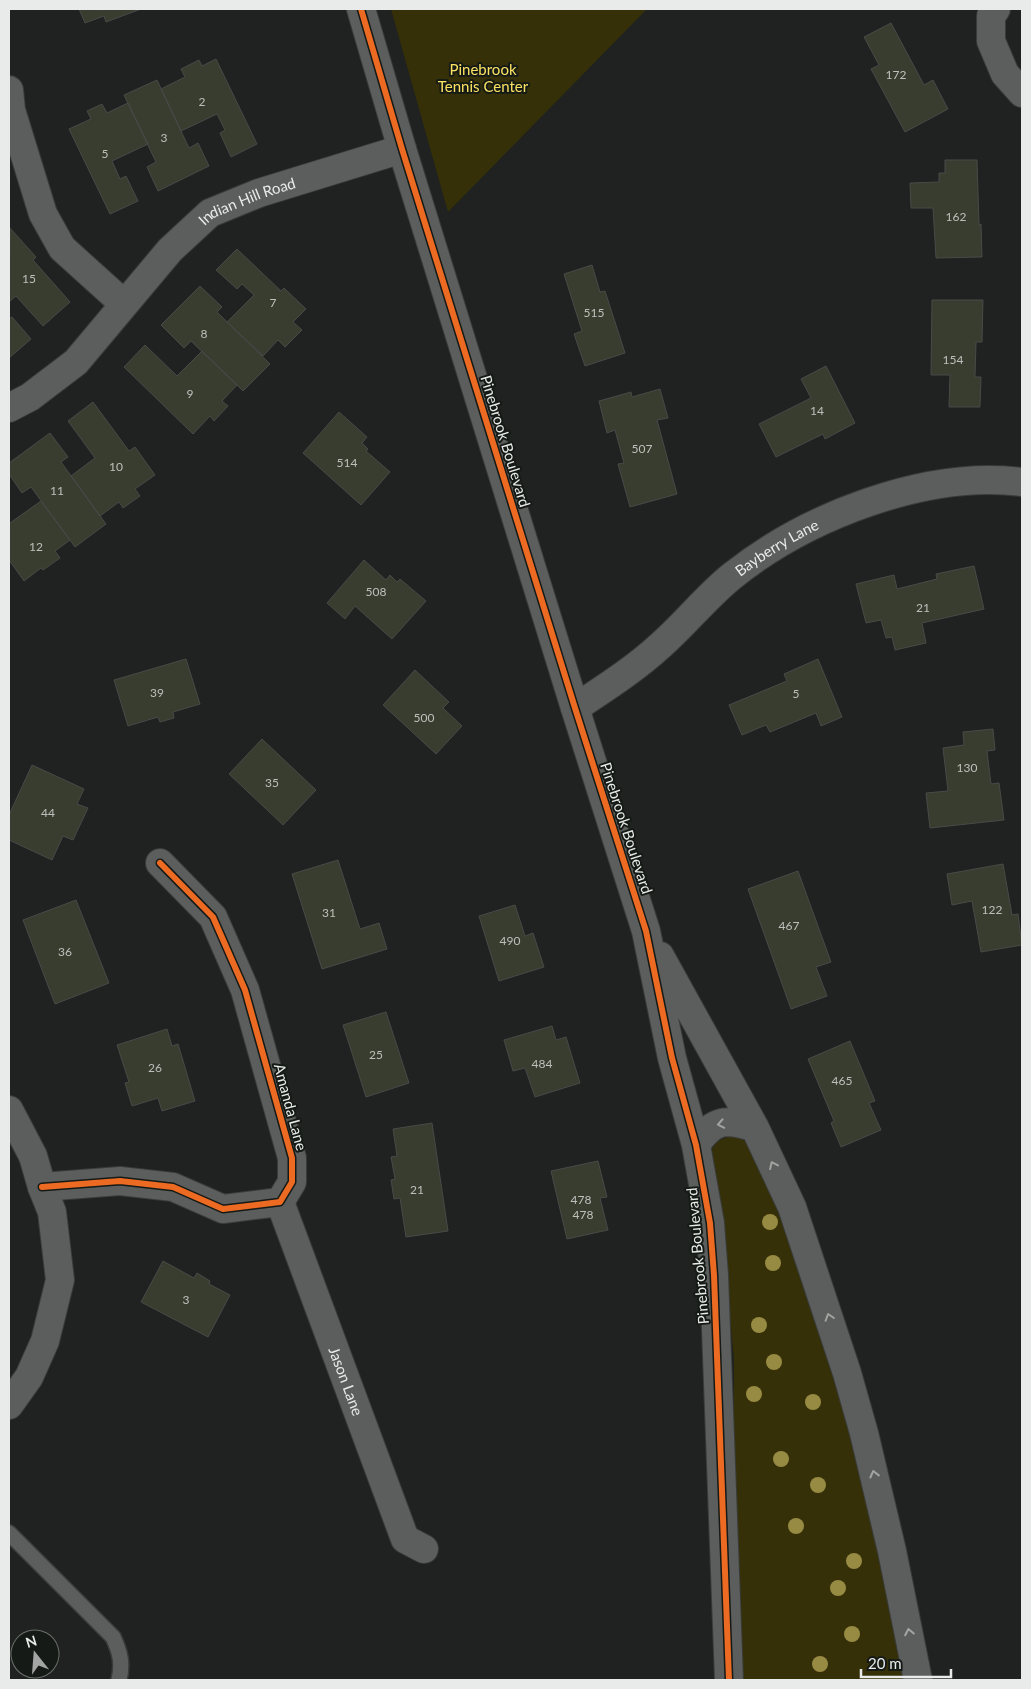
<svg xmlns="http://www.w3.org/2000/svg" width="1031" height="1689" viewBox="0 0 1031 1689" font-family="Lato,sans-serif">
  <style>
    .green { fill: #363008 }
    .building { fill: #383d30; stroke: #484a48 }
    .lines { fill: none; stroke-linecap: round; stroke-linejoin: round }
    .service-casing { stroke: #393c3a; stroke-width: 18 }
    .minor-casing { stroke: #393c3a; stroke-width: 30 }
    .tertiary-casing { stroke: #393c3a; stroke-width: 30 }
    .service { stroke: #5b5e5c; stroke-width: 15 }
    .minor { stroke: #5b5e5c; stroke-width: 28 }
    .tertiary { stroke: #5b5e5c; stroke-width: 28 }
    .cycleway-casing { stroke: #151a16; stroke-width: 9 }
    .cycleway { stroke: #ed6a23; stroke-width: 6 }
    .tree { fill: #978b44 }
    .oneway { stroke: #a2a4a2 }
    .labels { text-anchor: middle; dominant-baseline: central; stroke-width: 4; stroke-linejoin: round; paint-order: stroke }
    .number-label { font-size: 12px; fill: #bcc0bb }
    .park-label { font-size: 15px; fill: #f9e161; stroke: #151a16 }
    .street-label { font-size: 15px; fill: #e8ebe9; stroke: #151a16 }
  </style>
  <rect width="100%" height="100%" fill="#1f2220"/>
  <!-- green -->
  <path class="green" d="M391,9H647L448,212Z
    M730,1136L741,1137L760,1158L831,1361L888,1575L907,1680H742L734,1525V1359L721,1221L712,1149L718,1141Z"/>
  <!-- building -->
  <path class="building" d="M79,9H141L106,22L104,16L85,23Z
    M891,23L924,85L933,80L948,109L905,132L871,69L879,65L864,37Z
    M216,59L257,144L231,157L220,133L225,130L217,114L181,131L161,89L185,77L181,69L199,60L202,66Z
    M157,80L189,148L198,143L209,166L158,191L147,167L156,162L124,95Z
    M128,103L148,144L112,161L120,179L126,176L138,201L110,214L69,129L91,119L87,111L102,104L107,113Z
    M945,160H977L979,225L981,224L982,257L936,258L933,208H911L910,183L939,182V173H945Z
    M10,228L36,257L33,260L70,302L43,326L16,296L9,302Z
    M237,249L281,291L284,288L306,309L293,322L302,330L285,347L278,340L263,356L227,322L254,295L242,284L237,289L216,270Z
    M592,265L600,292L605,291L625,353L585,366L574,334L582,331L564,274Z
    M200,286L222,307L217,312L270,364L243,391L191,341L184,348L161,325Z
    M932,300H983L982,342H976L975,377H981L980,407H949L950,375H931Z
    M12,317L31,339L9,358V319Z
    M145,345L177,376L202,351L237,385L222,401L228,406L214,421L210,416L193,434L124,367Z
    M826,366L855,423L825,439L823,434L776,457L759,424L811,398L801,379Z
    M660,389L668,418L657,420L677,494L630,507L618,464L624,463L615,430L607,433L599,401L631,392L632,397Z
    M93,402L129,451L135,447L155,475L135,489L140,496L123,508L119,502L100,516L71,476L95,458L68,421Z
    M339,412L367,437L362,443L368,449L366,451L390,472L361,505L303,453Z
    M50,433L68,457L61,462L106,524L75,547L31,487L22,493L9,474V463Z
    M41,501L70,540L55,551L60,558L43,570L41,568L24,581L9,560V520L10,523Z
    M364,560L386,580L390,575L397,582L400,579L426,601L392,639L355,606L345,619L327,603Z
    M974,566L984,609L922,623L926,643L895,650L892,637L886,638L881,620L866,623L856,584L894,575L897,589L937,579L936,574Z
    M186,659L200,704L173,712L174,718L160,722L158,717L128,726L114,680Z
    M818,659L842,717L821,726L816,713L770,732L766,725L742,735L729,705L787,681L784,674Z
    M415,670L449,702L443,708L462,726L436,754L383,705Z
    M993,729L995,750L987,751L991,784L999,783L1004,820L930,828L926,793L948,791L943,748L964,745L963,732Z
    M262,739L316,790L283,825L229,774Z
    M32,765L84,789L77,804L88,808L73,840L63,836L52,860L9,840V815Z
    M338,860L360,929L379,923L387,949L322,969L292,874Z
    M1003,864L1012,915L1018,914L1022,945L981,952L972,901L952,905L947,874Z
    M798,871L831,962L816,967L827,996L791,1009L748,889Z
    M76,900L109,983L55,1004L23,920Z
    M515,905L525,936L533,933L544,967L499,981L479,916Z
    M386,1012L409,1083L366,1097L343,1025Z
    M552,1026L556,1040L566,1037L580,1083L535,1097L525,1068L513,1071L504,1040Z
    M167,1029L172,1046L178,1044L195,1101L162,1111L158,1098L132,1106L125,1083L129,1082L117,1045Z
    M850,1041L875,1101L869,1103L881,1130L841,1147L831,1123L834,1121L808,1059Z
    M432,1123L448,1231L406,1237L400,1198L394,1199L391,1180L395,1179L391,1157L397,1156L393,1129Z
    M598,1161L607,1197L600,1198L608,1230L567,1239L551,1171Z
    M163,1261L194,1278L197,1273L210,1281L209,1284L230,1295L208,1337L141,1302Z"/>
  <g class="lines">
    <!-- service casing -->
    <g class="service-casing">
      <path id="service" d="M9,1533L113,1637C120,1652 123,1663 119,1680"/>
    </g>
    <!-- minor casing -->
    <g class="minor-casing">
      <g id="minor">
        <path d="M996,9L991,16V41L1005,74L1022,93"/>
        <path d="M9,90L11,110L43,214L62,248L124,304"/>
        <path id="s1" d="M9,408L30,397L76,362L170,250L210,213L259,193L402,149"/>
        <path id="s2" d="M575,708C605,688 635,669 661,645C686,623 706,597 732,576C807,516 926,470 1022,482"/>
        <path d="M9,1110L33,1156L42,1187L52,1212L60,1280L45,1341L29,1377L9,1405"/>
        <path d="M42,1187L120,1181L173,1187L223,1209L280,1202L292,1182V1158L245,990L213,917L160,863"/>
        <path id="s3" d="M280,1202L405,1539L424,1549"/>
      </g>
    </g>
    <!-- tertiary casing -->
    <g class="tertiary-casing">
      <path id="tertiary" d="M361,9L402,149L575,708L646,931L672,1058L696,1145L710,1223L714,1275L729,1680
        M660,956L755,1128L792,1207L847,1373L864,1433L892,1551L918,1680
        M696,1145C713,1119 726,1118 755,1128"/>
    </g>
    <!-- service -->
    <use href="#service" class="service"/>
    <!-- minor -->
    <use href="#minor" class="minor"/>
    <!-- tertiary -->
    <use href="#tertiary" class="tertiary"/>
    <!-- cycleway casing -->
    <g class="cycleway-casing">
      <path id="cycleway" d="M361,9L402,149L575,708L646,931L672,1058L696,1145L710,1223L714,1275L729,1680
        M42,1187L120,1181L173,1187L223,1209L280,1202L292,1182V1158L245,990L213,917L160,863"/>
    </g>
    <!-- cycleway -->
    <use href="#cycleway" class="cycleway"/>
  </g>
  <!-- trees -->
  <g class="tree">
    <circle cx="770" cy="1222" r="8"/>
    <circle cx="773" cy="1263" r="8"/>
    <circle cx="759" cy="1325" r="8"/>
    <circle cx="774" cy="1362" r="8"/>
    <circle cx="754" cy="1394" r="8"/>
    <circle cx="813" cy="1402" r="8"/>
    <circle cx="781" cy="1459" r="8"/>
    <circle cx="818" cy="1485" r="8"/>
    <circle cx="796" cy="1526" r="8"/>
    <circle cx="854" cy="1561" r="8"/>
    <circle cx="838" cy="1588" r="8"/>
    <circle cx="852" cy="1634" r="8"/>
    <circle cx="820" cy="1664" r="8"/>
  </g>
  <!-- one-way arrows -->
  <defs><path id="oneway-chevron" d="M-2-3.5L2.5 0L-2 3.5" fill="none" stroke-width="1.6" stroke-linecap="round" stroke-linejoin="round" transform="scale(1.25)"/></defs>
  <g class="oneway">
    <use href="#oneway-chevron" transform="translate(721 1124) rotate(169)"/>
    <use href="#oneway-chevron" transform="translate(773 1165) rotate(-115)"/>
    <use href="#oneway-chevron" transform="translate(829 1317) rotate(-108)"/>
    <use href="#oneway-chevron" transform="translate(874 1474) rotate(-104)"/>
    <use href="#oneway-chevron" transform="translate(909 1632) rotate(-101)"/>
  </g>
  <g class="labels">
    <!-- number labels -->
    <g class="number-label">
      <text x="896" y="74">172</text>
      <text x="202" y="101">2</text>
      <text x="164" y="137">3</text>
      <text x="105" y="153">5</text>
      <text x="956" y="216">162</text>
      <text x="29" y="278">15</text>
      <text x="273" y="302">7</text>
      <text x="594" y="312">515</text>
      <text x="204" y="333">8</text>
      <text x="953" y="359">154</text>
      <text x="190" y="393">9</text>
      <text x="817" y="410">14</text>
      <text x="642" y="448">507</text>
      <text x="347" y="462">514</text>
      <text x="116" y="466">10</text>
      <text x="57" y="490">11</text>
      <text x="36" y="546">12</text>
      <text x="376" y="591">508</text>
      <text x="923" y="607">21</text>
      <text x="157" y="692">39</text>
      <text x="796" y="693">5</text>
      <text x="424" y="717">500</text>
      <text x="967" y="767">130</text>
      <text x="272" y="782">35</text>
      <text x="48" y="812">44</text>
      <text x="992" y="909">122</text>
      <text x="329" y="912">31</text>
      <text x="789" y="925">467</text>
      <text x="510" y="940">490</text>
      <text x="65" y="951">36</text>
      <text x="376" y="1054">25</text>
      <text x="542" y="1063">484</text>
      <text x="155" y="1067">26</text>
      <text x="842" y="1080">465</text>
      <text x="417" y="1189">21</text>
      <text x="581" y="1199">478</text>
      <text x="583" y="1214">478</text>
      <text x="186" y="1299">3</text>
    </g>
    <!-- park labels -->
    <g class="park-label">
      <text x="483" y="69">Pinebrook<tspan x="483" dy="17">Tennis Center</tspan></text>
    </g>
    <!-- street labels -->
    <g class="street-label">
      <text stroke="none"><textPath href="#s1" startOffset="321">Indian Hill Road</textPath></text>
      <text transform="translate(506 441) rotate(73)">Pinebrook Boulevard</text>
      <text stroke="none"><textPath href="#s2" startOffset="259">Bayberry Lane</textPath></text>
      <text transform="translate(627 828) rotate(72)">Pinebrook Boulevard</text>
      <text transform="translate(291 1107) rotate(75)">Amanda Lane</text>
      <text transform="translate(697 1256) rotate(-95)">Pinebrook Boulevard</text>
      <text stroke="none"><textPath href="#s3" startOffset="191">Jason Lane</textPath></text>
    </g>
  </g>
  <!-- border -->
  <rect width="1031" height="1689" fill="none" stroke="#e8ebe9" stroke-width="20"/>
  <!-- north arrow -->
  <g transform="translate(35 1654) rotate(343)"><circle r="24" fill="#151a16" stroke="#696e6a"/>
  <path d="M0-4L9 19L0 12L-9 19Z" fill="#a2a5a3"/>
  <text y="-8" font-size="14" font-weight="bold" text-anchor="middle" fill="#e8ebe9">N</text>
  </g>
  <!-- scale -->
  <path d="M861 1669v8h90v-8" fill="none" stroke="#e8ebe9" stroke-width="2.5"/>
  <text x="868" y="1669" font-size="15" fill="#e8ebe9" stroke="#151a16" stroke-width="4" paint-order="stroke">20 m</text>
</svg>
